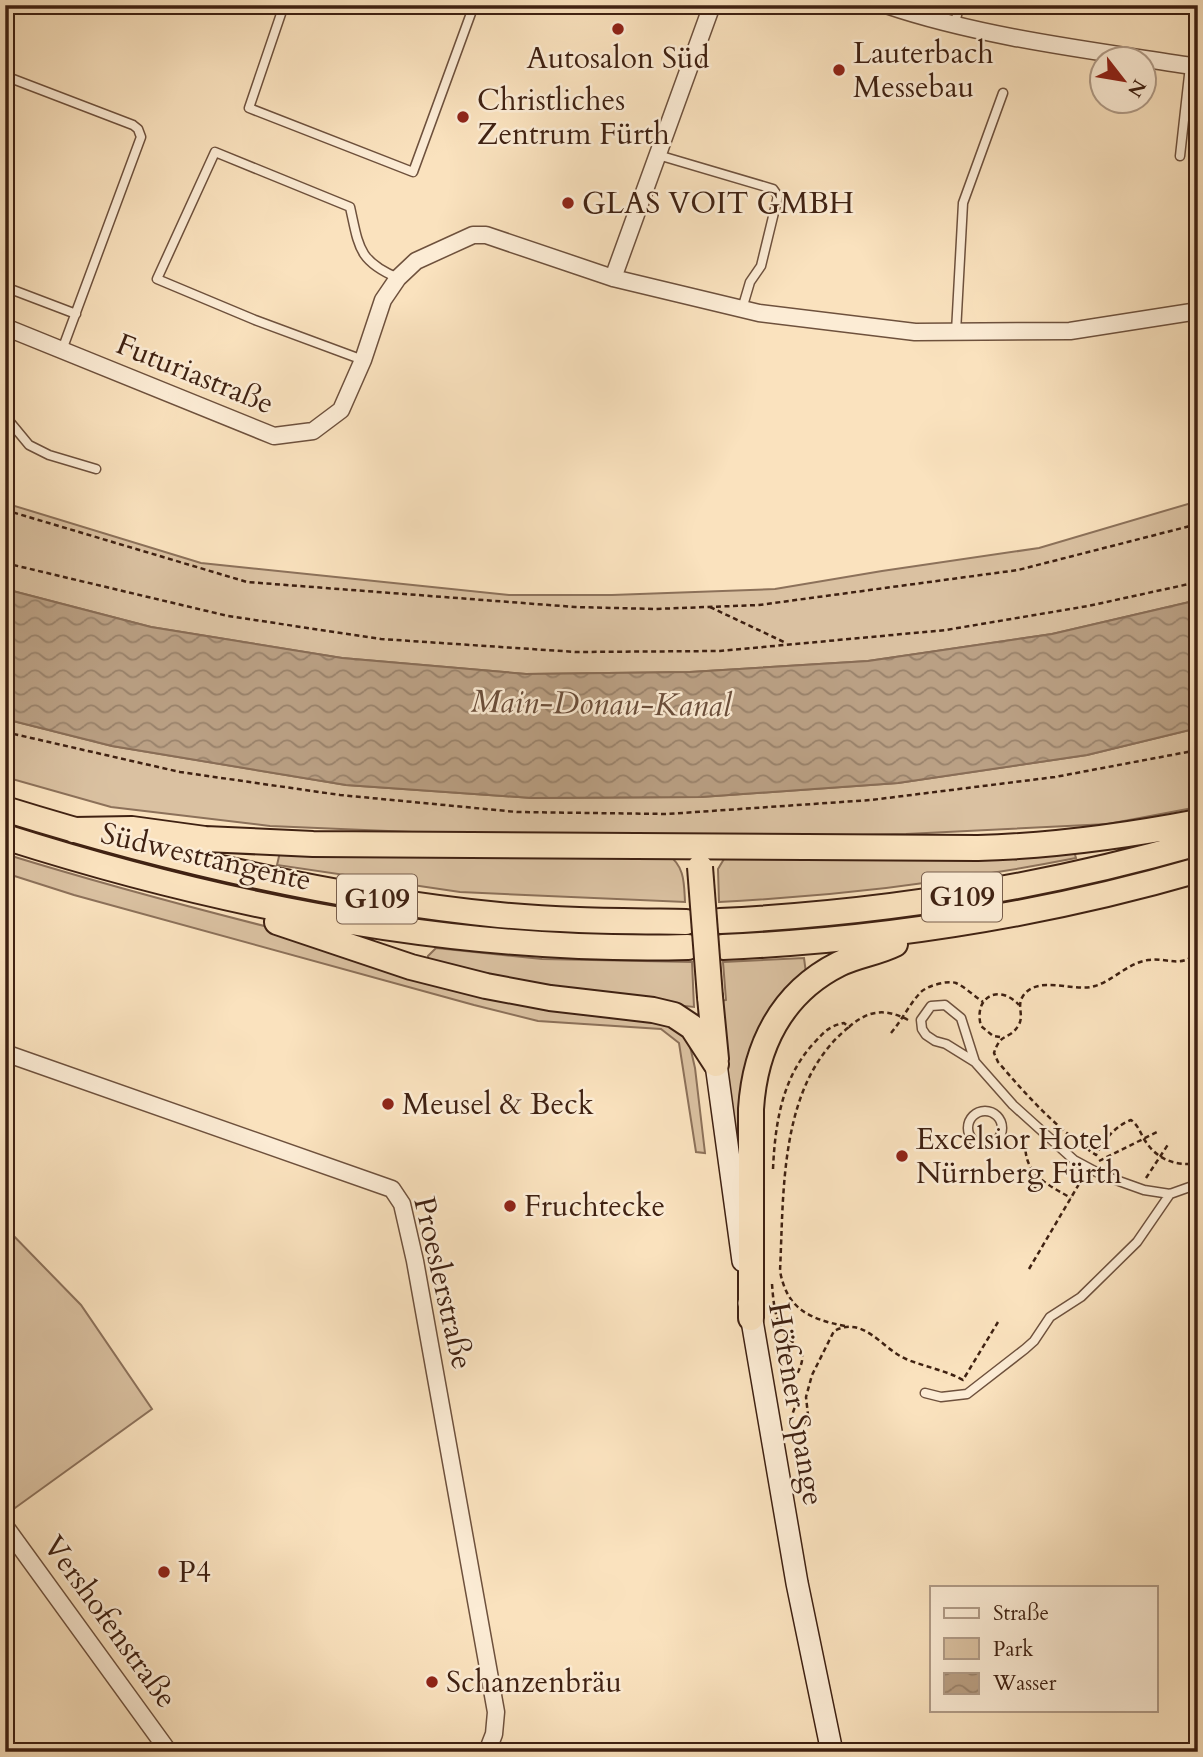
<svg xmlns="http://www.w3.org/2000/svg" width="1203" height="1757" viewBox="0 0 1203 1757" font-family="Cardo,serif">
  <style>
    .green { fill: #dac1a1; stroke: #8c715a; stroke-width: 2 }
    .water { fill: url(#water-waves); stroke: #896d56; stroke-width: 2 }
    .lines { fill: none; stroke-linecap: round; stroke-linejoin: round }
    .service-casing { stroke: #6e513d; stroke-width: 11 }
    .minor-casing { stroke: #6e513d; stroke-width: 19 }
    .secondary-casing { stroke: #3f2112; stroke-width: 24 }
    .trunk-casing { stroke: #3f2112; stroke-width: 28 }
    .path { stroke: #3f2112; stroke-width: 2.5; stroke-dasharray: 5 3.5; stroke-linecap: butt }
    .service { stroke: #fcecd5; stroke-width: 8 }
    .minor { stroke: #fcecd5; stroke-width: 16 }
    .secondary { stroke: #fcecd5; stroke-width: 21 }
    .trunk { stroke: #fae2be; stroke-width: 24 }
    .trunk-bridge-casing { stroke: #3f2112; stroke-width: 28; stroke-linecap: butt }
    .trunk-bridge { stroke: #fae2be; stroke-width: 24 }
    .poi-dot { fill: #8f2418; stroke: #fcecd5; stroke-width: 2.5 }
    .labels { text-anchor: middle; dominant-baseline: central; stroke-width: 5; stroke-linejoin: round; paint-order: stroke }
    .shield { fill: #fcecd5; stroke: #785e4c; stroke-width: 2 }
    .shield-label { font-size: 28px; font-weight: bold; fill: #3f2112 }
    .poi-label { font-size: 30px; fill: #3f2112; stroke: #fcecd5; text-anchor: start }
    .street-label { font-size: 30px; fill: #3f2112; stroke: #fcecd5 }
    .water-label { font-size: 32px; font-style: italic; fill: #6a4d3a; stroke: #fcecd5 }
  </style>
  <defs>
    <pattern id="water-waves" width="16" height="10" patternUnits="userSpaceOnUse" patternTransform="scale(1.75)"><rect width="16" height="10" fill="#baa084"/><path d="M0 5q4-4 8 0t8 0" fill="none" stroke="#99826b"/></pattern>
  </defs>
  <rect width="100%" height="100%" fill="#fae2be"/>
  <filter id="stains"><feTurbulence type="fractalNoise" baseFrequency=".00286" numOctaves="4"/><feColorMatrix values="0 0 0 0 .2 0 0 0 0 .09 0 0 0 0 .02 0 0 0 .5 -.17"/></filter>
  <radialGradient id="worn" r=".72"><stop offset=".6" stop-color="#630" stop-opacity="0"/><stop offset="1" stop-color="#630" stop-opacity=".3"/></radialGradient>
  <!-- green -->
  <path class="green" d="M1198,501V600L1052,634L868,661L690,672L526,674L342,658L151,627L5,589V503L201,563L509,595H612L775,589L882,571L1039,548Z
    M5,719L112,746L346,785L532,798L701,797L898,783L1087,755L1198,728V807L1108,824L906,834L730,838L459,834L270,826L111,807L5,777Z
    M1073,848L1076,858C958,881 840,896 719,902L718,869L727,854Z
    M280,852L667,854C685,866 684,883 685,902L460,892L277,865Z
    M5,854C226,922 452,971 676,1024L689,1042L695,1068L705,1153L696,1152L679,1043L661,1029L538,1021L474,1005L74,895L5,873Z
    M436,948L542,959L692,962L694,1007L561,993L428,961V956Z
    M804,958L806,973L785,995L745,1152L737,1154L725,1053L721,1001L726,1000L723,962Z
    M5,1227L81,1305L152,1409L15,1508L5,1496Z"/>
  <!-- water -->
  <path class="water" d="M5,589L151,627L342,658L526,674L690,672L868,661L1052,634L1198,600V728L1087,755L898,783L701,797L532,798L346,785L112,746L5,719Z"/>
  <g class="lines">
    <!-- service casing -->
    <g class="service-casing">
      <path id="service" d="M253,5H259
        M284,5L249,108L413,172L474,5
        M954,25L960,5
        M5,76L133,125L138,129L141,137L62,350
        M658,155L773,189L778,196L761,266L750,282L742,309
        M1180,156L1190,66
        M5,287L76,314
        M956,332L963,203L1003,93
        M363,360L255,320L157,279L215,152L350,207C359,247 358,261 398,278
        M5,416L29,445L49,455L96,469
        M975,1062L961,1018L945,1005L931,1006L921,1020L922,1029L926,1035L935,1041L946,1044L975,1062L1013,1105L1074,1160L1102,1175L1144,1190L1170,1194L1198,1184
        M968 1128a17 17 0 1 1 34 0a17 17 0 1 1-34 0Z
        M925,1393L941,1397L967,1394L1025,1349L1034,1341L1050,1317L1081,1297L1137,1242L1170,1194"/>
    </g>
    <!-- minor casing -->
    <g class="minor-casing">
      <path id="minor" d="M886,5C983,38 1096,51 1198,67
        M613,278L712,5
        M5,327L274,436L313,431L341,410L363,360L383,300L398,278L416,261L473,235H486L613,278L759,313L915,332L1070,331L1198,311
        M5,1053L392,1189L402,1204L415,1261L496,1712L494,1734L487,1752
        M5,1526L169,1752"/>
    </g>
    <!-- secondary casing -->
    <g class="secondary-casing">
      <path id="secondary" d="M716,1064L743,1261
        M749,1303L797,1583L832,1752"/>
    </g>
    <!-- trunk casing -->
    <g class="trunk-casing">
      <path id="trunk" d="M5,809C166,859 331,898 499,915C561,921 623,921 686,922
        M74,830L132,829L205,839L313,844L978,848C1053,846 1125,836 1198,822
        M5,837C225,907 456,953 688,947
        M720,921C883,913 1041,888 1198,843
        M277,922L411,967L486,986L550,998L653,1010L674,1015L692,1027L716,1064
        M723,947C884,940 1043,915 1198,870
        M710,997L716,1059
        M751,1318V1109C755,1047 781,993 839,964C857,955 877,953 895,944"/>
    </g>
    <!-- path -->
    <path class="path" d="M5,510L247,582L575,607L655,609L759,605L1018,570L1198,524
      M5,563L228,616L381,639L576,652L720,651L946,630L1088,606L1198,582
      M710,607L786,643
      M5,732L180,772L340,795L517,812L667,814L871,800L1055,777L1198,750
      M1198,950C1183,970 1168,957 1148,960C1128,963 1114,980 1095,986C1074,993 1038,974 1023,996C1016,1006 1025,1016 1018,1026C1009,1041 1001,1031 994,1053L998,1062C1028,1097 1057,1129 1096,1155C1104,1140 1115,1126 1131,1120C1138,1125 1140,1132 1144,1139C1156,1159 1175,1167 1198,1163
      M891,1033C902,1020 909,1005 920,993C926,986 947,980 956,983C965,987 974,996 983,1002
      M1000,1037L993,1036L981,1026C973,997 999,983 1019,1005
      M1026,1134C1021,1172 1041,1181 1071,1198
      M1099,1161L1159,1131
      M773,1169C775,1124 782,1077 814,1043C824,1032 829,1026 844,1023L849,1027C868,1010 886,1008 908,1020
      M1146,1178L1169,1143
      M1033,1191L1040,1180
      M1029,1269L1082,1179
      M772,1284C773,1297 774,1311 779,1323C788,1350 817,1342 793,1381L798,1398L790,1421L794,1429L803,1425L808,1415L806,1397L812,1375L834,1331C864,1315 882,1349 906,1359C925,1367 945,1370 963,1380L998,1322
      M845,1326C809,1319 787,1309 780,1271C784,1189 779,1083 849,1027"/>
    <!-- service -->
    <use href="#service" class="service"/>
    <!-- minor -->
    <use href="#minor" class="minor"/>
    <!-- secondary -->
    <use href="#secondary" class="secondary"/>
    <!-- trunk -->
    <use href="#trunk" class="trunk"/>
    <!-- trunk-bridge casing -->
    <g class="trunk-bridge-casing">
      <path id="trunk-bridge" d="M700,867L710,997"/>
    </g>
    <!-- trunk-bridge -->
    <use href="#trunk-bridge" class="trunk-bridge"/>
  </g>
  <!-- markers -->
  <g class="poi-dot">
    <circle cx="618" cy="29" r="7"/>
    <circle cx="839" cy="70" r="7"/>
    <circle cx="463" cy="117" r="7"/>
    <circle cx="568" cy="203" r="7"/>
    <circle cx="388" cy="1104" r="7"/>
    <circle cx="902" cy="1156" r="7"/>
    <circle cx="510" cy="1206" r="7"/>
    <circle cx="164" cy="1572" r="7"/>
    <circle cx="432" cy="1682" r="7"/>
  </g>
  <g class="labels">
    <!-- shield labels -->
    <g class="shield">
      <rect x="922" y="872.5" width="80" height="49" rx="5"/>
      <rect x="337" y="874.5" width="80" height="49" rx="5"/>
    </g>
    <g class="shield-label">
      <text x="962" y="897">G109</text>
      <text x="377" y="899">G109</text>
    </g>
    <!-- poi labels -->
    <g class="poi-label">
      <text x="853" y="53">Lauterbach<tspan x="853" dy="34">Messebau</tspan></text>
      <text x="618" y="58" text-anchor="middle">Autosalon Süd</text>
      <text x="477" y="100">Christliches<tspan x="477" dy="34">Zentrum Fürth</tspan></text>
      <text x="582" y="203">GLAS VOIT GMBH</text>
      <text x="402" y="1104">Meusel &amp; Beck</text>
      <text x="916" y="1139">Excelsior Hotel<tspan x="916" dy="34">Nürnberg Fürth</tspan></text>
      <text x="524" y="1206">Fruchtecke</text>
      <text x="178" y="1572">P4</text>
      <text x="446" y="1682">Schanzenbräu</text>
    </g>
    <!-- street labels -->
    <g class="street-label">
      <text transform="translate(195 374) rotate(22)">Futuriastraße</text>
      <text transform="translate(206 857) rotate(13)">Südwesttangente</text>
      <text transform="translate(443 1283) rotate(77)">Proeslerstraße</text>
      <text transform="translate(796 1404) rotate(80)">Höfener Spange</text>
      <text transform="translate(110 1622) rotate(54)">Vershofenstraße</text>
    </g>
    <!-- water labels -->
    <g class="water-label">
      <text transform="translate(601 704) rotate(1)">Main-Donau-Kanal</text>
    </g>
  </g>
  <!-- margin -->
  <rect width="1203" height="1757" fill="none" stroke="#fae2be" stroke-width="28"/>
  <rect x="7" y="7" width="1189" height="1743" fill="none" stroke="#3f2112" stroke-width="3.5"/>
  <rect x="14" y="14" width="1175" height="1729" fill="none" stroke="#3f2112" stroke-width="2"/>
  <!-- legend -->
  <rect x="930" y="1586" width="228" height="126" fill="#fcecd5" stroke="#b09b87" stroke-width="2"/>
  <rect x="944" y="1608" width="35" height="10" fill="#fcecd5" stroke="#b09b87" stroke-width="2"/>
  <text x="993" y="1620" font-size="21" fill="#3f2112">Straße</text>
  <rect x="944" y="1638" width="35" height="21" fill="#dac1a1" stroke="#b09b87" stroke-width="2"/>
  <text x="993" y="1656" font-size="21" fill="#3f2112">Park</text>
  <rect x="944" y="1673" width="35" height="21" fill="url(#water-waves)" stroke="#b09b87" stroke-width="2"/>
  <text x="993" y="1690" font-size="21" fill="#3f2112">Wasser</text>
  <!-- north arrow -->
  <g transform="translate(1123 80) rotate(121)"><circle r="33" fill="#fcecd5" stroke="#b09b87" stroke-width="2"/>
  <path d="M0-5L12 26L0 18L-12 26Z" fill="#8f2418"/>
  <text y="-10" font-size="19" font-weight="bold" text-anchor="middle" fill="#3f2112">N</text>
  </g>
  <rect width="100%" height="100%" filter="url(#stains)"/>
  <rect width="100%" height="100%" fill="url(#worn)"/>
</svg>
